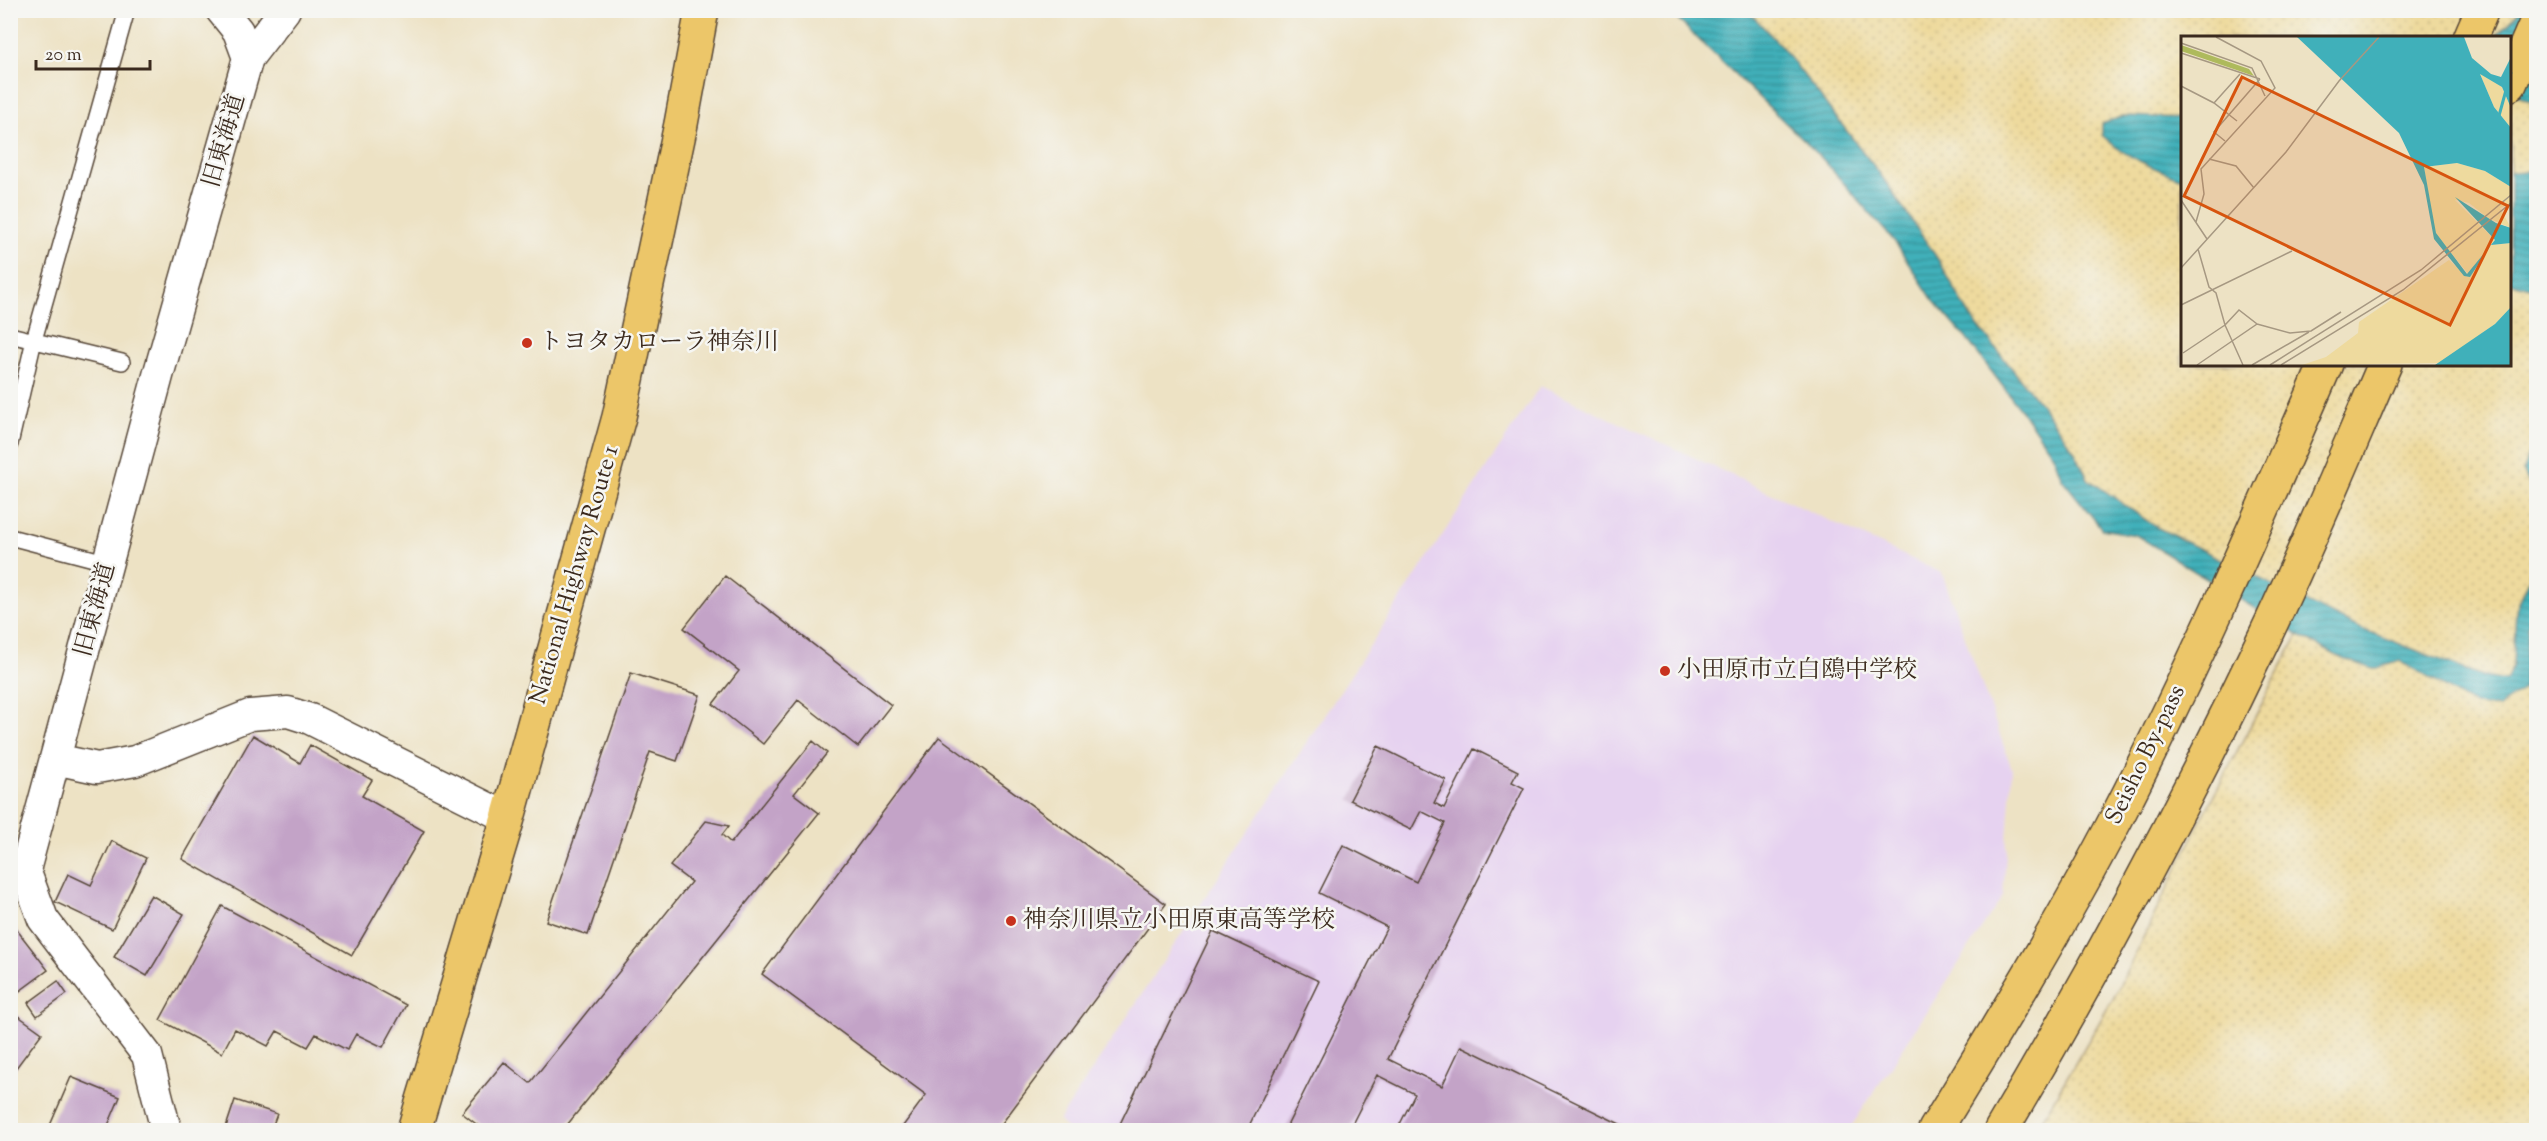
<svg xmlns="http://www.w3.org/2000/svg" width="2547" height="1141" viewBox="0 0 2547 1141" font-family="'Sorts Mill Goudy','Noto Serif JP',serif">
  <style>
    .built { fill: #e6d2f0 }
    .sand { fill: url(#sand-dots); stroke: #94825e; stroke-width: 1.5 }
    .water { fill: url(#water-rules); stroke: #3e6d6c; stroke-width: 1.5 }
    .building { fill: #c3a3c7 }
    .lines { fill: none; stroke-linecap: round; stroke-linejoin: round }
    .lane-casing { stroke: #564637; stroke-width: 18 }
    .street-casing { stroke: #564637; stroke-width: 33 }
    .highway-casing { stroke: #564637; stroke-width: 36 }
    .lane { stroke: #fff; stroke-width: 15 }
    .street { stroke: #fff; stroke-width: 30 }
    .highway { stroke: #ecc669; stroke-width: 33 }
    .poi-dot { fill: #c8321e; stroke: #f6f6f2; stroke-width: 2 }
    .labels { text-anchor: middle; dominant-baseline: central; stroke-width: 5; stroke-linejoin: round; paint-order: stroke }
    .street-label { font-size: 24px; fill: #3b2a1e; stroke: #f6f6f2 }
    .poi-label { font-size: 24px; fill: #3b2a1e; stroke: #f6f6f2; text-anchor: start }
    .inset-river { fill: none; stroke: #40b0ba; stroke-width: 3 }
    .inset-road { fill: none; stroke: #a69882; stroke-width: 1.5 }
    .view { fill: #d7540e; fill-opacity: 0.15; stroke: #d7540e; stroke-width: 3 }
    .inset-edge { fill: none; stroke: #3b2a1e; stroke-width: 3 }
  </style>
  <defs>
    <pattern id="sand-dots" width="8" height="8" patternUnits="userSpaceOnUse" patternTransform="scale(1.5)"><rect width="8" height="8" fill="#eeda9e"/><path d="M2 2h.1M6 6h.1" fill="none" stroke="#cdbb88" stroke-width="1.8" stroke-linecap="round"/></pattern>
    <pattern id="water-rules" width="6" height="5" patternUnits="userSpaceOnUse" patternTransform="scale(1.5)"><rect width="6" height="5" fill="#40b0ba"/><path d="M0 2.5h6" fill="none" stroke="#378f97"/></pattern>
  </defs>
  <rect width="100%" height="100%" fill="#f6f6f2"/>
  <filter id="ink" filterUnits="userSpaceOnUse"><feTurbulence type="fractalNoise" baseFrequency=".0167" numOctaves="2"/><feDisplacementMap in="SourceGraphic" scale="12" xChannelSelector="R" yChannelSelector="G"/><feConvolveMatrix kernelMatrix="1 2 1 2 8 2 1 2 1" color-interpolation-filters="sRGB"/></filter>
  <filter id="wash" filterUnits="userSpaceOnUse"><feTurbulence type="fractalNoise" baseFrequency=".008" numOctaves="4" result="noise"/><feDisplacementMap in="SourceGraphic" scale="24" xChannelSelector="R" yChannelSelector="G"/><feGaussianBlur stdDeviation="1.35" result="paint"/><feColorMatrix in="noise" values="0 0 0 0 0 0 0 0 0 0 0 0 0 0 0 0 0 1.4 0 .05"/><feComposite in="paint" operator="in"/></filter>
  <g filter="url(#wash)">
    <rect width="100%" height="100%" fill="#ede2c4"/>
    <!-- built -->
    <path class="built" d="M1540,386L1942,573L2012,769L2003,896L1849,1130H1068L1059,1121Z"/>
    <!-- sand -->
    <path class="sand" d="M1748,11H2520L2494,37L2182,38V118L2123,116L2148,165L2182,179V364H2510V282L2536,290V440L2529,452L2523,470L2534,494V529L2530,577L2516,610L2513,665L2506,682L2484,677L2359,628L2156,527L2088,479L2075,452L2045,410L1970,316L1939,261L1880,174L1781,46Z
      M2510,92L2536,104V171L2510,172Z
      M2536,606V1130H2036L2113,999L2200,822L2298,635L2343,659L2385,663L2400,661L2418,671L2524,689L2529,620Z"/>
    <!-- water -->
    <path class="water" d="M1669,11H1748L1781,46L1880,174L1939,261L1970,316L2045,410L2075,452L2088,479L2156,527L2359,628L2484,677L2506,681L2513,665L2516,610L2530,577L2534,529V494L2523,470L2529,452L2536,440V606L2529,620L2523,689L2499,707L2475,705L2400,661L2374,669L2343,659L2298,635L2136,535L2102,529L2062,479L2054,457L2030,422L1966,338L1933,300L1895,242L1819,155Z
      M2520,11H2536L2532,73L2536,76V104L2510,92V38H2494Z
      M2123,116L2182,118V179C2154,168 2124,157 2102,135V124Z
      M2536,171V290L2510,282V172Z"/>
    <g id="blocks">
      <!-- building -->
      <path class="building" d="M725,576L891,705L858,747L798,700L763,744L713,704L739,671L684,628Z
        M631,673L700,695L677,761L650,752L588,935L546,921Z
        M253,735L300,763L310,745L372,780L362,796L424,831L352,955L182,859Z
        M939,737L1166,904L997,1130H900L926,1095L762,974Z
        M813,741L827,753L794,794L819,813L563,1130H484L462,1113L504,1062L530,1083L691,882L670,866L706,821L729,826L722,835L731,843Z
        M1378,746L1446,780L1434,803L1444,808L1474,749L1518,771L1512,782L1524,788L1388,1059L1442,1086L1461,1046L1632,1130H1397L1415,1094L1377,1075L1349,1130H1285L1387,927L1319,893L1343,845L1416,882L1445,823L1421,811L1411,830L1350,800Z
        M112,841L146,858L112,929L55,902L68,874L91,885Z
        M151,895L184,914L147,976L114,957Z
        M222,906L406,1005L383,1047L356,1034L347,1050L316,1034L308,1047L277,1031L268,1046L235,1029L222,1053L160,1020Z
        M10,921L48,970L17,993L10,984Z
        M1213,931L1319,981L1247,1130H1128L1119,1126Z
        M58,981L67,994L37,1016L28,1003Z
        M10,1010L42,1033L10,1076Z
        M71,1077L120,1097L106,1130H48Z
        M235,1100L277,1114L271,1130H225Z"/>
    </g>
  </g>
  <g filter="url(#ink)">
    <use href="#blocks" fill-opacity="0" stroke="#564637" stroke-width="1.5"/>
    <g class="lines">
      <!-- lane casing -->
      <g class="lane-casing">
        <path id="lane" d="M10,335L122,362
          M10,444L34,340L127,10
          M10,537L109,563"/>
      </g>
      <!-- street casing -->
      <g class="street-casing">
        <path id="street" d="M221,10L238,31L248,58
          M55,759L97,768L135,761L250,715L288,712L310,719L508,818
          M166,1130L147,1055L43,919L25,870L159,372L248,58L285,10"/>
      </g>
      <!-- highway casing -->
      <g class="highway-casing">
        <path id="highway" d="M2470,38L2482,10
          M2510,84L2536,23
          M414,1130L508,818L619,417L681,124L702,10
          M1935,1130C1997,1029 2060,926 2115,821C2192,672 2259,518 2326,364
          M2001,1130C2097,969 2185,804 2266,634C2308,546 2346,454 2385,364"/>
      </g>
      <!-- lane -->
      <use href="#lane" class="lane"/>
      <!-- street -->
      <use href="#street" class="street"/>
      <!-- highway -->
      <use href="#highway" class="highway"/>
    </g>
  </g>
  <!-- markers -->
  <g class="poi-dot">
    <circle cx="527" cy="343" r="6"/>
    <circle cx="1665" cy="671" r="6"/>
    <circle cx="1011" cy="921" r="6"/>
  </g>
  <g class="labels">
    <!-- street labels -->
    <g class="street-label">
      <text transform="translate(225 141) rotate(-74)">旧東海道</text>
      <text transform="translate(575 575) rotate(-74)">National Highway Route 1</text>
      <text transform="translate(96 610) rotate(-75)">旧東海道</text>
      <text transform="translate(2146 755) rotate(-64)">Seisho By-pass</text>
    </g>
    <!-- poi labels -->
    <g class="poi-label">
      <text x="539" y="343">トヨタカローラ神奈川</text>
      <text x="1677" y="671">小田原市立白鴎中学校</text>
      <text x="1023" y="921">神奈川県立小田原東高等学校</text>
    </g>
  </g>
  <!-- overview -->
  <g transform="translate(2181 36)">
    <rect width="330" height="330" fill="#ede2c4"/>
    <path d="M302,37L321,51L330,72V92L313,71L299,38ZM276,127L304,135L330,151V168L319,172L330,192L307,182L288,167L274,164L314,204L288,239L254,197L243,131ZM330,207V271L314,288L259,327L121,329L145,321L177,297L178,286L268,224L286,241L310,209Z" fill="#eeda9e"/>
    <path d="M0,9L68,33L73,40L0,15Z" fill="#aeba5c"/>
    <path d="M116,1H283L291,22L310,38L320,41L330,21V72L321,51L299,38L313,71L330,92V151L304,135L276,127L243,131L255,197L286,238L314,204L274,161L315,187L330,192V207L310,209L289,241L283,240L253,203L243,149L218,97ZM330,271V329H254L314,288Z" fill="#40b0ba"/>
    <path class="inset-river" d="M316,87L330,36"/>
    <path class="inset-road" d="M0,7L71,32L84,60M0,17L79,43M0,50L33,67L56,85M33,67L59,38M44,105L33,96L79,43M28,123L55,130L73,152M0,164L26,203M15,186L23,158L20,133L94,52L80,25L35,1M0,232L105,116L158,45L198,1M0,269L111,215M76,288L109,297L130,295L160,276M2,317L44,289L62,329M16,329L76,288L58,274L44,289L35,257L28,251L17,213M71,329L128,296M89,329L240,234L330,159M100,329L222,254L330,167"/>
    <path class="view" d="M61,41L327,170L269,289L3,160Z"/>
    <rect width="330" height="330" class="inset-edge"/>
  </g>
  <!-- margin -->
  <rect width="2547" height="1141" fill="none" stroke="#f6f6f2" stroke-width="36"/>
  <!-- scale -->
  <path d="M36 60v9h114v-9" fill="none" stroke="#3b2a1e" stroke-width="3"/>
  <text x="45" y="60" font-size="18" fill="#3b2a1e" stroke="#f6f6f2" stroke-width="4.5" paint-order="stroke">20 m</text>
</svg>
